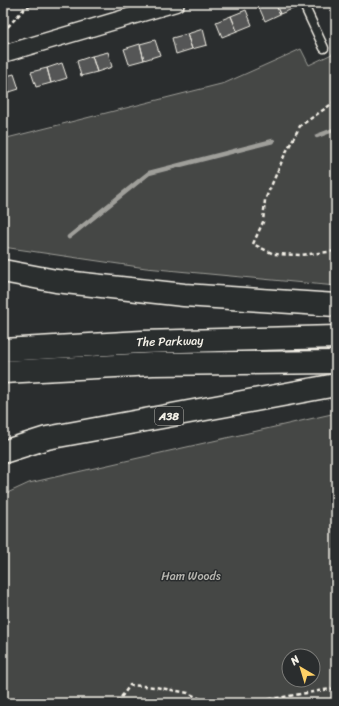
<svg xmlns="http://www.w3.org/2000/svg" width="339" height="706" viewBox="0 0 339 706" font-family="Sriracha,sans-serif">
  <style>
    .green { fill: #444645; stroke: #9c9c96; fill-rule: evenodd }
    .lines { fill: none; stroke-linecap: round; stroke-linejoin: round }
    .stream { stroke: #9f9f9a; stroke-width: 4.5 }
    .building { fill: #555756; stroke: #f4f1e8 }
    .service-casing { stroke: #f4f1e8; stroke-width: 11 }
    .minor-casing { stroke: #f4f1e8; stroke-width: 19 }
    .trunk-casing { stroke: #f4f1e8; stroke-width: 25 }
    .path { stroke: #f4f1e8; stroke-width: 2.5; stroke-dasharray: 4 3; stroke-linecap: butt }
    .service { stroke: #2a2d2e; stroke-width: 8 }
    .minor { stroke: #2a2d2e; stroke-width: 16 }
    .trunk { stroke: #2a2d2e; stroke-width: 22 }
    .labels { text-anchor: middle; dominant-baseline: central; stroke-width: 3; stroke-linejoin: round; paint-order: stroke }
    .shield { fill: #2a2d2e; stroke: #b7b6b0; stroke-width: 1 }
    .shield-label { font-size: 11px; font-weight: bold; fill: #f4f1e8 }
    .street-label { font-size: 12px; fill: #f4f1e8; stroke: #2a2d2e }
    .park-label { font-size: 12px; fill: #b6b5af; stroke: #2a2d2e }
  </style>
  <rect width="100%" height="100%" fill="#2a2d2e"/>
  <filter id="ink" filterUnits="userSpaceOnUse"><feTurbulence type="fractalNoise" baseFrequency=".025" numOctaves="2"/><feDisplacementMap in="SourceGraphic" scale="8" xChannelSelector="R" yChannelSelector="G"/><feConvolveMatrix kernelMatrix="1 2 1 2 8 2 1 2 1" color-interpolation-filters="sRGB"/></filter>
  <g filter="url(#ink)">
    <!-- green -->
    <path class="green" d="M301,49L309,65L336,52V286L146,268L3,247V139L225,83Z
      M336,413V701L318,703H3V495L29,483ZM289,656H313V680H289Z"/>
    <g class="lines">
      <!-- stream -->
      <path class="stream" d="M317,136L336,129
        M69,237L149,173L273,141"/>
    </g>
    <!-- building -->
    <path class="building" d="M3,3H12L3,13Z
      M263,3H275L280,14L265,21L258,5Z
      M275,3H293L295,8L280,14Z
      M246,10L252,25L237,31L231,16Z
      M231,16L237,31L222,37L216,22Z
      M203,29L207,45L192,49L187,34Z
      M187,34L192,49L176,54L172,38Z
      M155,40L160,55L144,60L140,44Z
      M140,44L144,60L129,64L124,49Z
      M108,52L112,67L97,72L92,56Z
      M92,56L97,72L81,76L77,61Z
      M62,63L67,78L51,83L47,68Z
      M47,68L51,83L36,87L31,72Z
      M14,74L19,89L3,94V77Z"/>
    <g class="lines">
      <!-- service casing -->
      <g class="service-casing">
        <path id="service" d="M303,3L324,48"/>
      </g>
      <!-- minor casing -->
      <g class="minor-casing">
        <path id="minor" d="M3,54L176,3"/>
      </g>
      <!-- trunk casing -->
      <g class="trunk-casing">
        <g id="trunk">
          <path d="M3,271L56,281L184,295L336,305"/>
          <path id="s1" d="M3,350L142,342L336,337"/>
          <path d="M3,372L153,364L336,362"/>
          <path d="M3,452L47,438L336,385"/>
        </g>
      </g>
      <!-- path -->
      <path class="path" d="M3,32L26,7L40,3
        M336,101L300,126L285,154L265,200L263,222L253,244L274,254L301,255L336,251
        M117,703L130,685L155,687L188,693L209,703
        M248,703L336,688"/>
      <!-- service -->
      <use href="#service" class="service"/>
      <!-- minor -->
      <use href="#minor" class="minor"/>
      <!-- trunk -->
      <use href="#trunk" class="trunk"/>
    </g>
  </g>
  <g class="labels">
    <!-- shield labels -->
    <rect class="shield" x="155" y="407" width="28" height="18" rx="3"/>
    <g class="shield-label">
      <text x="169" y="416">A38</text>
    </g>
    <!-- street labels -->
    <g class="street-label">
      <text stroke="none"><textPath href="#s1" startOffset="167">The Parkway</textPath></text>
    </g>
    <!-- park labels -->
    <g class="park-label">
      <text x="191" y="576">Ham Woods</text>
    </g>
  </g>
  <!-- margin -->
  <rect width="339" height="706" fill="none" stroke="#2a2d2e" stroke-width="16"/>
  <rect x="8" y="8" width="323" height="690" fill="none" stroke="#f4f1e8" stroke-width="1.5" filter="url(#ink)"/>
  <!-- north arrow -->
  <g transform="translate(301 668) rotate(322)"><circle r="19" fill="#2a2d2e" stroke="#7b7b78"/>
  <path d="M0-3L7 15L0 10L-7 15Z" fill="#ffd166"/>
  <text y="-6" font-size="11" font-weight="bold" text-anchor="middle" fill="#f4f1e8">N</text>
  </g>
</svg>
